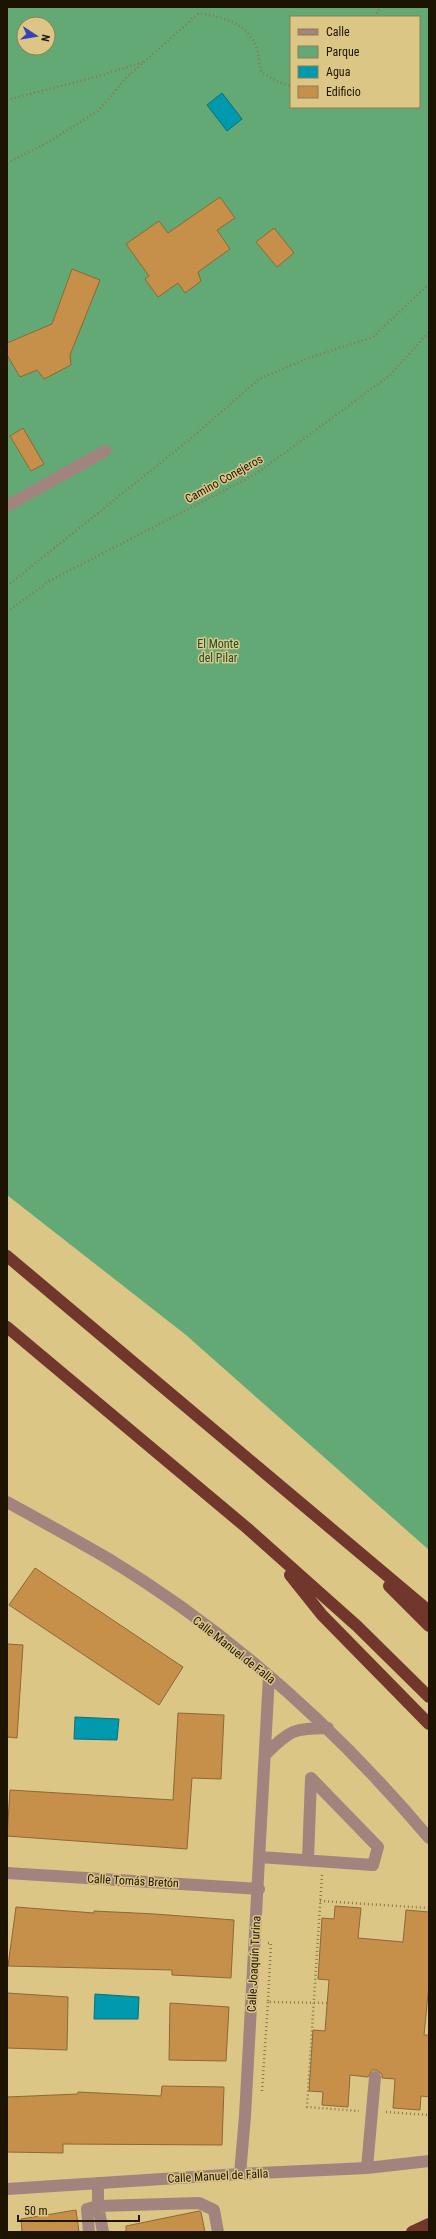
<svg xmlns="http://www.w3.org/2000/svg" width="436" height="2239" viewBox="0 0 436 2239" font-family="'Roboto Condensed',sans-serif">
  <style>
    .green { fill: #63a976; fill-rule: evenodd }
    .water { fill: #0099ae; stroke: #08717a }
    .building { fill: #c6904a; stroke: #8f6734 }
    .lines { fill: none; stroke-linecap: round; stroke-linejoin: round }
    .path { stroke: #88794c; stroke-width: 2.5; stroke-dasharray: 1 3; stroke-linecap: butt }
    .minor { stroke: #a2847e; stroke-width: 12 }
    .highway { stroke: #71362c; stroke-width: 12 }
    .labels { text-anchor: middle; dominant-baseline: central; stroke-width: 3; stroke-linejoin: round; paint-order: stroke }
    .street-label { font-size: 12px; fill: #1c1400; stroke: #dbc686 }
    .park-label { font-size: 12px; fill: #174e2a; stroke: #dbc686 }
  </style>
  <rect width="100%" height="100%" fill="#dbc686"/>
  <!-- green -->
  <path class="green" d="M7,7H429V1550L186,1335L7,1195ZM291,17H419V107H291ZM24,24H48V48H24Z"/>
  <!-- water -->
  <path class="water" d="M222,93L242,119L227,131L207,105Z
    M75,1717L119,1719L117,1740L74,1739Z
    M95,1994L139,1997L138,2019H94Z"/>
  <!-- building -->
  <path class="building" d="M220,197L235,218L217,230L230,249L198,272L201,281L185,293L178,283L158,297L145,279L149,276L126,244L159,221L168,233Z
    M274,228L294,253L277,267L256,242Z
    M72,269L100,280L70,355L71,365L44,379L37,370L20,377L7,355V343L52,324Z
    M23,428L44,464L31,471L10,436Z
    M35,1568L183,1667L159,1705L9,1605Z
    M7,1644L23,1645L17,1738L7,1737Z
    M178,1713L224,1715L221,1779L192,1778L187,1849L7,1836L10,1790L173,1800Z
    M335,1906L361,1908L358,1938L403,1942L406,1910L429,1912V1985L424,2035H429V2097L421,2096L420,2110L393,2108L395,2079L382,2078V2074L376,2070H372L368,2077L350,2075L348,2107L322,2105L323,2092L309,2091L313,2030L325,2031L329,1980L318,1979L322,1918L334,1919Z
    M16,1907L94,1913V1911L155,1914L234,1920L231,1978L172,1975V1970L8,1966Z
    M7,1993L68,1997L67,2050L7,2048Z
    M170,2003L229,2007L226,2061L169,2060Z
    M162,2086L224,2087L222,2145L63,2144V2153L7,2152V2097L78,2094V2092L161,2096Z
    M76,2210L79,2232H22L21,2219Z
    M199,2211L201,2212L205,2232H126V2226Z"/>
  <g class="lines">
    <!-- path -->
    <path class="path" d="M375,17L380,7
      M7,100L96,77L143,62
      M7,163L45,144L98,111L126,78L199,13C221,17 244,21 255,44C259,52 259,63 261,72L278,82L291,86
      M7,586L189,440L259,379L306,359L373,337L429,284
      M7,612L51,580L256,474L389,376L429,332
      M322,1875L307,2107L359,2111
      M320,1901L429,1908
      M268,1943H271L268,2002L327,2003
      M262,2091L268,2002
      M386,2112L429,2115"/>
    <!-- minor -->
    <path class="minor" d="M7,506L105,451
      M7,1502C40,1520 74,1539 107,1558C229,1632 337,1729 429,1838
      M266,1754C291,1729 293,1729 328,1728
      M260,1857L373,1865L378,1847L311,1778L308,1860
      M7,1873L259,1889
      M367,2168L375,2077
      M240,2174L245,2116L269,1676
      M98,2183V2206L103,2232
      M7,2189L240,2174L367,2168L429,2161
      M89,2232L87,2209L98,2206L199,2203L214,2210L218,2232"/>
    <!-- highway -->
    <path class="highway" d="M7,1256L429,1611
      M7,1327L247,1528L357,1626L429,1697
      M290,1575L322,1615L429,1724
      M389,1586L429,1626
      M412,2232L429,2224"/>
  </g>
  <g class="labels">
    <!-- street labels -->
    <g class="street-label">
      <text transform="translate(224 479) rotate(-29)">Camino Conejeros</text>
      <text transform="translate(234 1650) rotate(38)">Calle Manuel de Falla</text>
      <text transform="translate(133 1881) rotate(3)">Calle Tomás Bretón</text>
      <text transform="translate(254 1964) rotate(-87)">Calle Joaquín Turina</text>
      <text transform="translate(218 2176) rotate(-3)">Calle Manuel de Falla</text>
    </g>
    <!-- park labels -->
    <g class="park-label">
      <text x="218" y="644">El Monte<tspan x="218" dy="14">del Pilar</tspan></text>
    </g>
  </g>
  <!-- border -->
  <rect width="436" height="2239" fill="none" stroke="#1c1400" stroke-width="16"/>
  <!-- legend -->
  <rect x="290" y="16" width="130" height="92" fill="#dbc686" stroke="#8f7f50"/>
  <rect x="298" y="29" width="20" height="6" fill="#a2847e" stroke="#8f7f50"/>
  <text x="326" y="36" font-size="12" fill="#1c1400">Calle</text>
  <rect x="298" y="46" width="20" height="12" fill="#63a976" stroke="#8f7f50"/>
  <text x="326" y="56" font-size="12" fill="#1c1400">Parque</text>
  <rect x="298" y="66" width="20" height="12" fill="#0099ae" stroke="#8f7f50"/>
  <text x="326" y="76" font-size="12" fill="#1c1400">Agua</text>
  <rect x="298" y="86" width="20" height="12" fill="#c6904a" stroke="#8f7f50"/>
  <text x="326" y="96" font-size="12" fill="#1c1400">Edificio</text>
  <!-- north arrow -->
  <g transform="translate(36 36) rotate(102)"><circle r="19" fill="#dbc686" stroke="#8f7f50"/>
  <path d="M0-3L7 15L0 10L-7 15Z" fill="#3744b7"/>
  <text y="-6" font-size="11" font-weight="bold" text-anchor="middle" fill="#1c1400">N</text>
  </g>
  <!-- scale -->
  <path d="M18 2215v6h121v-6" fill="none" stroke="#1c1400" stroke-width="2"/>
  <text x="24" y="2215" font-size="12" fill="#1c1400" stroke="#dbc686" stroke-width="3" paint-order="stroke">50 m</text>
</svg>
